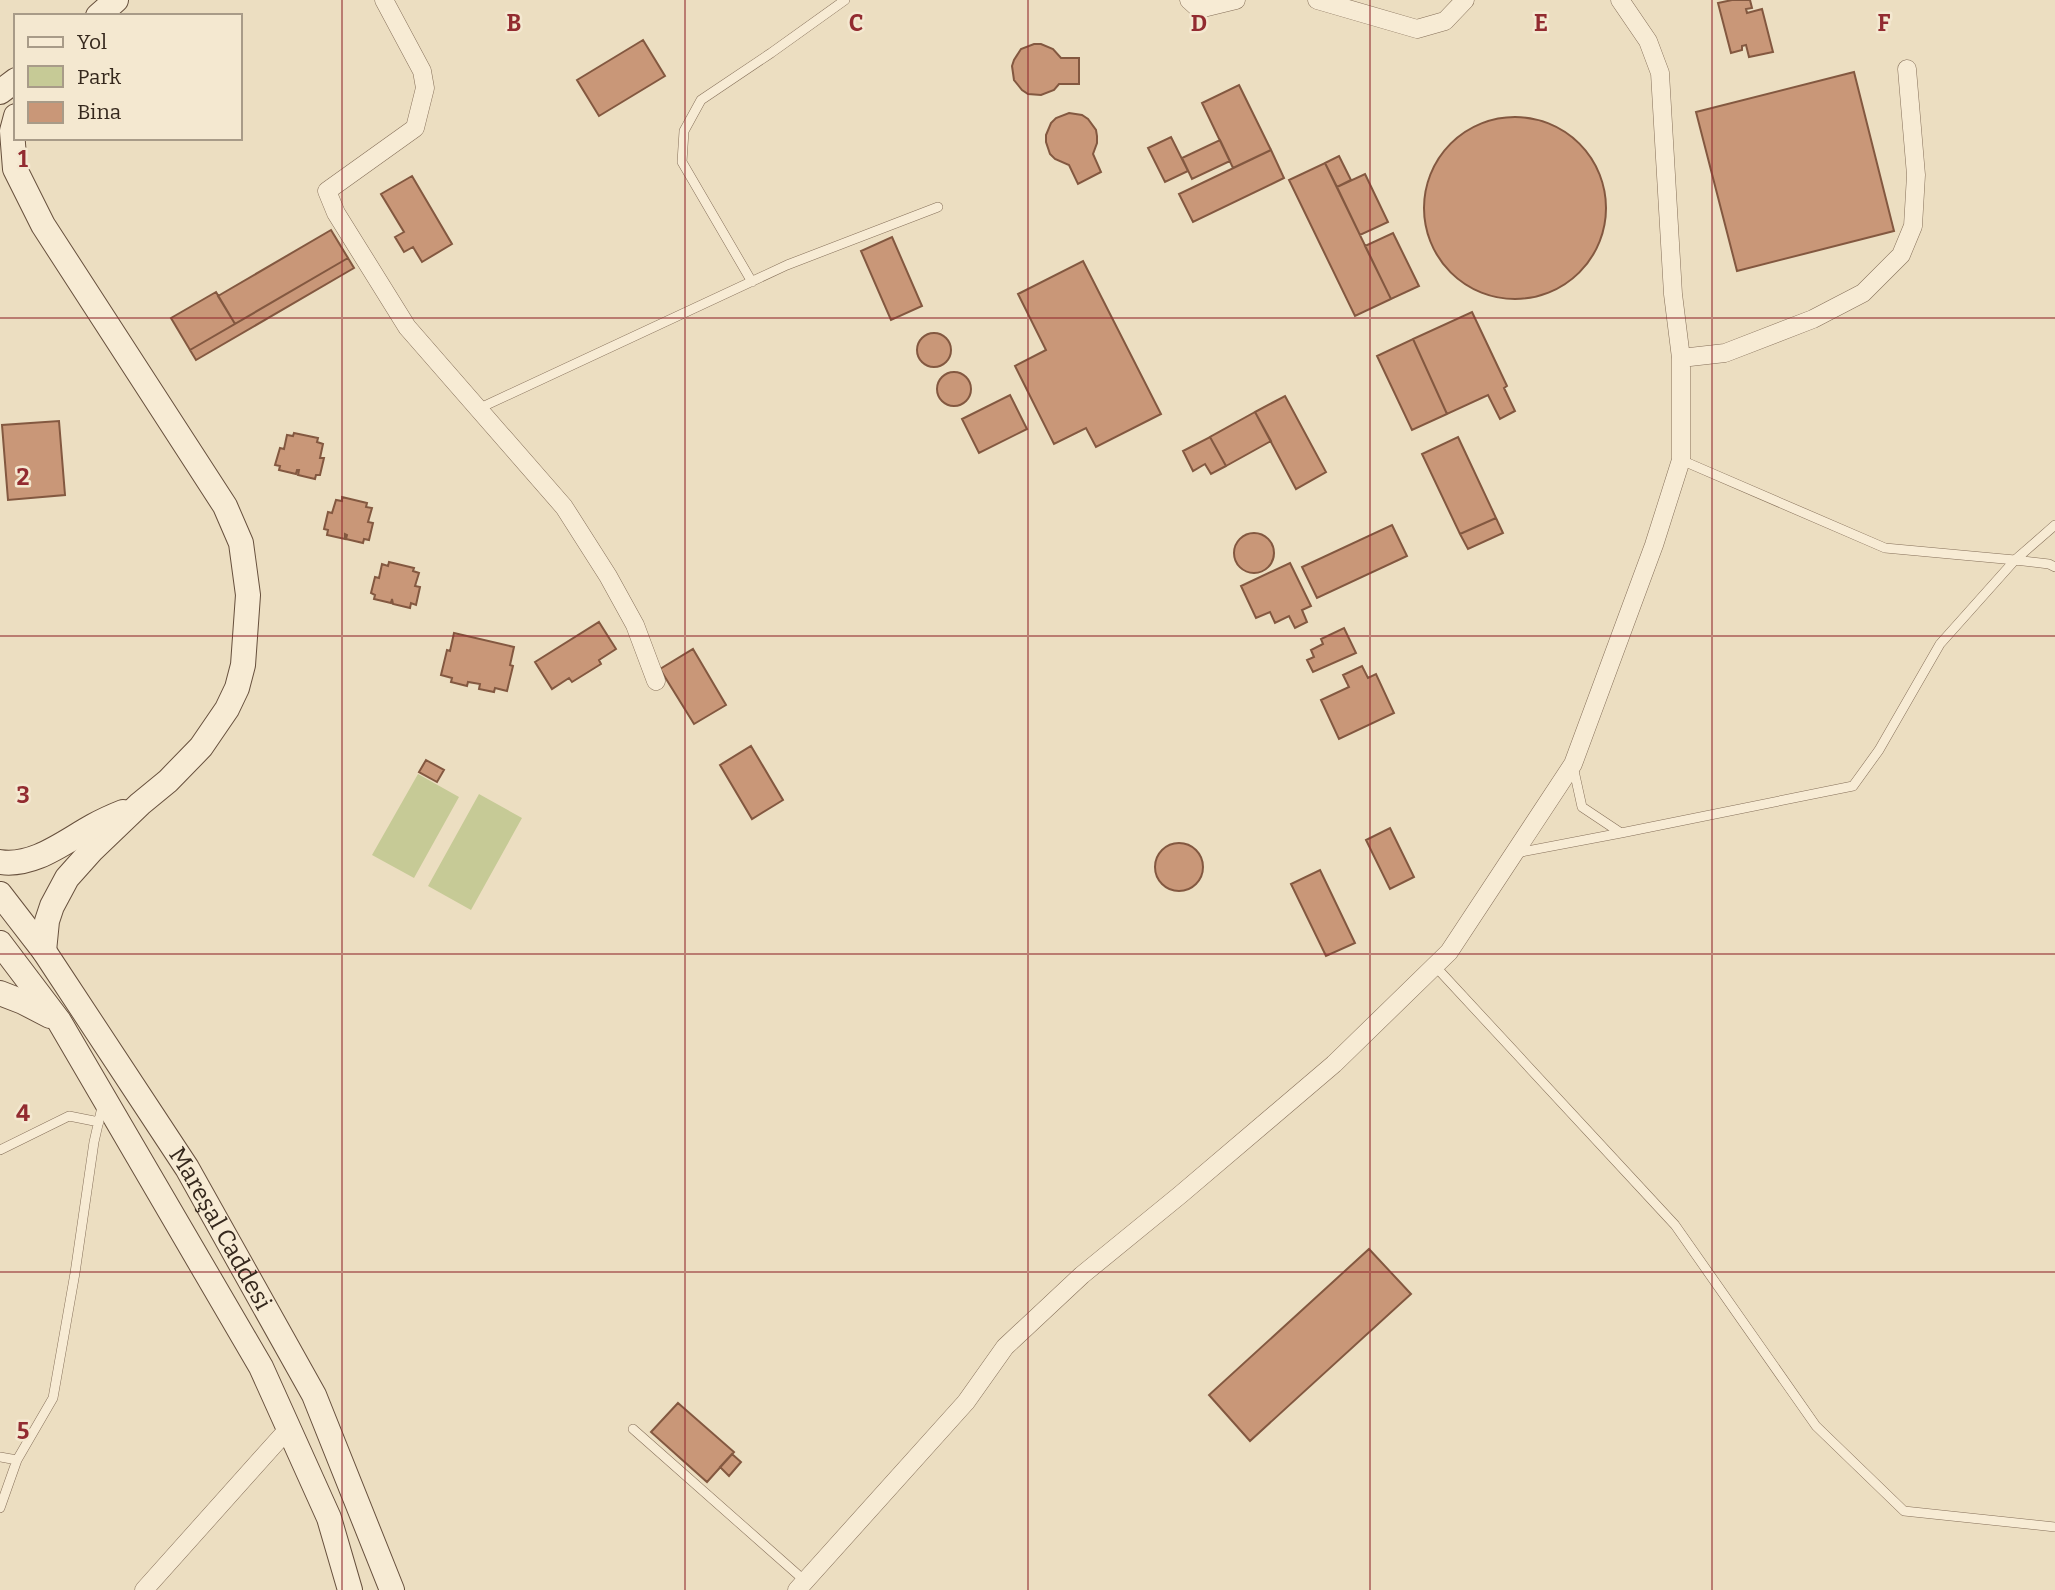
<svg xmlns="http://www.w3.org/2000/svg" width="2055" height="1590" viewBox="0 0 2055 1590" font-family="Bitter,serif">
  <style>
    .green { fill: #c6ca96 }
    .building { fill: #c99778; stroke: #835840; stroke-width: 2 }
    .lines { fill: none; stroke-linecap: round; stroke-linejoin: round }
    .lane-casing { stroke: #856f59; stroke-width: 10 }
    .street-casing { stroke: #856f59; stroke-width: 19 }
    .secondary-casing { stroke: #67503d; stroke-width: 26 }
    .lane { stroke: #f7ebd4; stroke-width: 9 }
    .street { stroke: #f7ebd4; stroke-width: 18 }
    .secondary { stroke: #f7ebd4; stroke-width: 24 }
    .grid { fill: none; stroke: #922b30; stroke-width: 2; stroke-opacity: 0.55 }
    .labels { text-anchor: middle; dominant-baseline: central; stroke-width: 5; stroke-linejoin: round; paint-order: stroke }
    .street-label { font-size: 24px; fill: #35281d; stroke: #f4e8d0 }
    .grid-label { font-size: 23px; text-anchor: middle; font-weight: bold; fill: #922b30; stroke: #f4e8d0; stroke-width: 5; stroke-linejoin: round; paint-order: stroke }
  </style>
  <rect width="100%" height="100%" fill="#ecdec1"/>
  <!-- green -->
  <path class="green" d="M418,774L459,797L414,878L372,855Z
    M479,794L522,818L471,910L428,886Z"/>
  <!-- building -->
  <path class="building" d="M1732,0H1750L1752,8L1746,9L1747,13L1762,9L1773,52L1749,57L1746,45L1742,46V50L1731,53L1718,3Z
    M643,40L665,76L599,116L577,80Z
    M1034,44H1041L1053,49L1061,58H1079V84H1059L1054,90L1041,95L1028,94L1022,90L1014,80L1012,66L1014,60L1021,49Z
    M1854,72L1894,231L1737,271L1696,112Z
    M1239,85L1271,150L1233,168L1202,103Z
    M1069,113L1082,115L1088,119L1096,130L1097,136V143L1093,154L1101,172L1078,184L1069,165L1055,159L1050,154L1046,142V135L1051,123L1056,118Z
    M1424 208a91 91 0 1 1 182 0a91 91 0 1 1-182 0Z
    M1171,137L1188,171L1165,182L1148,148Z
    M1220,140L1230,161L1192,179L1182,158Z
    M1271,150L1284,178L1193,222L1179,194Z
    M1339,156L1351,180L1337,187L1325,163Z
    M1325,163L1391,299L1355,316L1289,180Z
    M1365,174L1388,222L1360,235L1337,187Z
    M412,176L452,244L422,262L413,247L404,252L395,237L404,232L381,194Z
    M331,230L348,258L235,324L218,296Z
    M1393,233L1419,286L1391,299L1365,246Z
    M892,237L922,306L891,320L861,251Z
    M348,258L354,268L196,360L190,350Z
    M1083,261L1161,414L1096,447L1086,428L1054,444L1015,366L1046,350L1018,294Z
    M216,292L235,324L190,350L171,318Z
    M1472,312L1507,386L1504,388L1515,411L1500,419L1488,395L1447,414L1413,339Z
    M917 350a17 17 0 1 1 34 0a17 17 0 1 1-34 0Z
    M1413,339L1447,414L1412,430L1377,356Z
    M937 389a17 17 0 1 1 34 0a17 17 0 1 1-34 0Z
    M1010,395L1027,429L979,453L962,419Z
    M1285,396L1326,472L1296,489L1255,412Z
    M1255,412L1271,441L1226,466L1210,437Z
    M59,421L65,495L8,500L2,425Z
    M294,433L318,438L317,442L323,444L320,458H324L320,475H316L315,479L298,475L299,470H297L296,474L279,470L280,466L275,465L280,448L284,449L287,435L293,436Z
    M1210,437L1226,466L1211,474L1205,464L1193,471L1183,451Z
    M1458,437L1496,518L1460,534L1422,454Z
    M342,497L367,503L366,507L372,508L368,522L373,523L369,540L364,539L363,543L346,539L347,535L345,534V539L327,535L328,530L324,529L328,512L332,513L336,500L342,501Z
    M1496,518L1503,533L1468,549L1460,534Z
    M1392,525L1407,556L1317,598L1302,567Z
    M1234 553a20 20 0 1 1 40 0a20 20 0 1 1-40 0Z
    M389,562L414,568L413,571L419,573L415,586L420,587L416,605L411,603L410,608L393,604L392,599L391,603L374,599L375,595L371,593L375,577L379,578L382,564L388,566Z
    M1290,563L1311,606L1302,610L1307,622L1295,628L1289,616L1275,623L1270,612L1256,618L1241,586Z
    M599,622L616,649L599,660L601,664L572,682L569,678L552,689L535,662Z
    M1344,628L1356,653L1313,672L1307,660L1314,657L1311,650L1323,644L1321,639Z
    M454,633L514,647L510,665L513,666L507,691L495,688L494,692L479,689L480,684L468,682L467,686L451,682L452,678L441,675L447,650L450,651Z
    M693,649L726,705L694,724L660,669Z
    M1362,666L1368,678L1376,674L1394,713L1339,739L1321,700L1349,687L1343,675Z
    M751,746L783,800L752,819L720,765Z
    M426,760L444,770L437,782L419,772Z
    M1390,828L1414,877L1390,889L1366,840Z
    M1155 867a24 24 0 1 1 48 0a24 24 0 1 1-48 0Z
    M1320,870L1355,943L1326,956L1291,884Z
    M1369,1249L1411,1294L1250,1441L1209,1395Z
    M678,1403L734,1452L707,1482L651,1432Z
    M732,1454L741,1462L729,1476L720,1467Z"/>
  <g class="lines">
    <!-- lane casing -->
    <g class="lane-casing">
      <path id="lane" d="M752,282L682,162L684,131L701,100L771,53L845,0
        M480,408L787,265L938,207
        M1681,460L1885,548L2015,560L2049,564L2055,567
        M1621,833L1853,786L1879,750L1940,644L2015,560L2055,525
        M1516,853L1621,833L1582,807L1573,766
        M1435,966L1675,1225L1816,1426L1904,1511L2055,1527
        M0,1150L69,1116L99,1122
        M633,1429L805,1581
        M0,1457L17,1460
        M0,1508L17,1460L53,1398L75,1273L94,1142L102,1107"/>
    </g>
    <!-- street casing -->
    <g class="street-casing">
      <path id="street" d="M384,0L422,71L425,88L415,128L327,191L336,213L407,327L564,507L608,576L635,625L656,681
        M1189,0L1199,9L1236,0
        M1317,0L1417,29L1445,21L1465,0
        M1681,358L1725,353L1813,319L1863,293L1901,255L1913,226L1916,175L1907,69
        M144,1590L289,1428
        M797,1590L966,1402L1005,1347L1082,1275L1180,1195L1334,1064L1449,952L1573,764L1654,545L1681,460V358L1673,294L1660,73L1648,41L1620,0"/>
    </g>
    <!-- secondary casing -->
    <g class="secondary-casing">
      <g id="secondary">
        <path d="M98,16L116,0"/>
        <path d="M0,92L16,80"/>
        <path d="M16,116L12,131L15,169L43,225L225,506L241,543L248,595L243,665L237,688L227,709L201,747L168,781L140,804L92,850L67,878L52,906L47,921L44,951"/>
        <path d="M0,862C34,867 64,842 93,826C102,821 113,816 123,812"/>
        <path id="s1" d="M0,894L44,951L187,1168L314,1395L392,1590"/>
        <path d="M0,943L59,1021L261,1367L329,1518L350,1590"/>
        <path d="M0,993L23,1002L50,1016"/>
      </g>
    </g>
    <!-- lane -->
    <use href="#lane" class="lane"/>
    <!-- street -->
    <use href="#street" class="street"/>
    <!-- secondary -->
    <use href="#secondary" class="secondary"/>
  </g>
  <!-- grid -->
  <path class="grid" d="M342,0V1590M685,0V1590M1028,0V1590M1370,0V1590M1712,0V1590M0,318H2055M0,636H2055M0,954H2055M0,1272H2055"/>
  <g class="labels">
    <!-- street labels -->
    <g class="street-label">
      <text stroke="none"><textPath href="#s1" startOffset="401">Mareşal Caddesi</textPath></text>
    </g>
  </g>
  <g class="grid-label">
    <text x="514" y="31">B</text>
    <text x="856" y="31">C</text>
    <text x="1199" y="31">D</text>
    <text x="1541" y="31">E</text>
    <text x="1884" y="31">F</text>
    <text x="23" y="167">1</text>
    <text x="23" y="485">2</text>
    <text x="23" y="803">3</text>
    <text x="23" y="1121">4</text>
    <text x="23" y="1439">5</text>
  </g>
  <!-- legend -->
  <rect x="14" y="14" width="228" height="126" fill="#f4e8d0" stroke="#a89b88" stroke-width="2"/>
  <rect x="28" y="37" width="35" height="10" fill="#f7ebd4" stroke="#a89b88" stroke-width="2"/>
  <text x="77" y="49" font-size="21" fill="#35281d">Yol</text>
  <rect x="28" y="66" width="35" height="21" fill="#c6ca96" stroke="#a89b88" stroke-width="2"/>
  <text x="77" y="84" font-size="21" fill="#35281d">Park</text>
  <rect x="28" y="102" width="35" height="21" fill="#c99778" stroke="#a89b88" stroke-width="2"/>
  <text x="77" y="119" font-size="21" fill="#35281d">Bina</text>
</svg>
